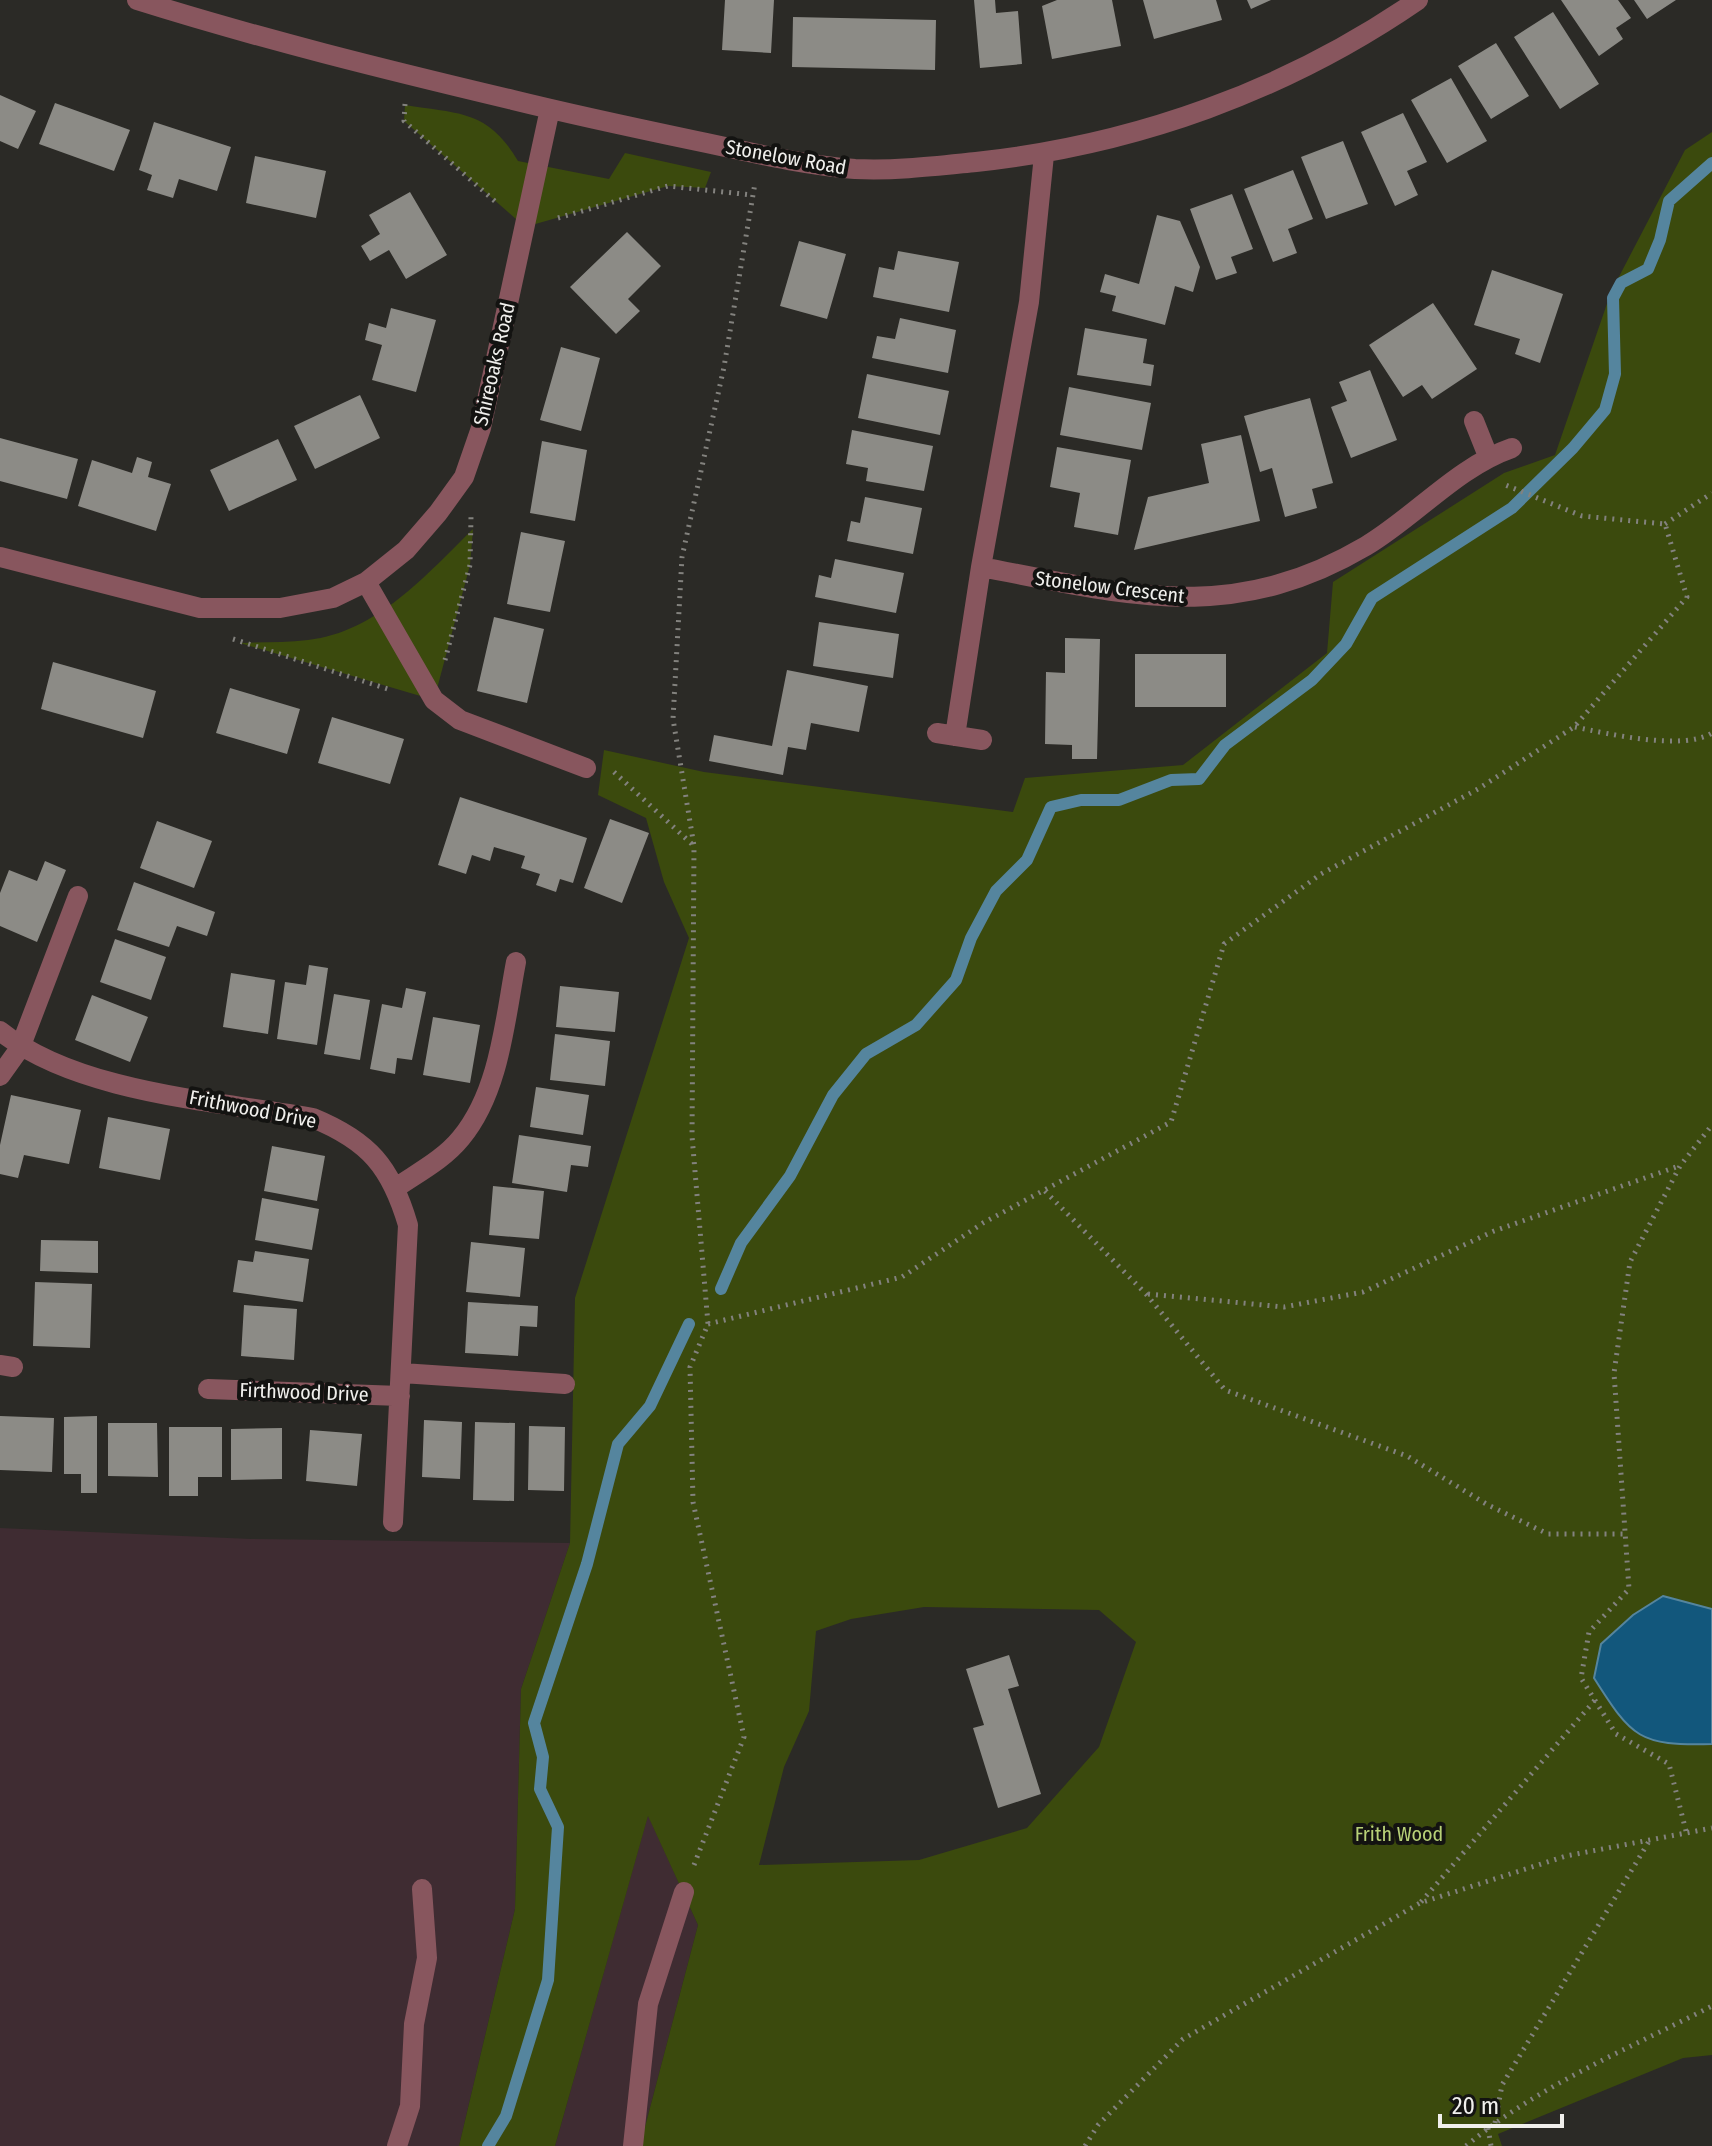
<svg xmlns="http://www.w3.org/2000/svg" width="1712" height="2146" viewBox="0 0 1712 2146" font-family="'Fira Sans Condensed',sans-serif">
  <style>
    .industrial { fill: #3f2c32 }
    .green { fill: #3b4a0d; fill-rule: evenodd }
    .water { fill: #12577c; stroke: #55859e; stroke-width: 2 }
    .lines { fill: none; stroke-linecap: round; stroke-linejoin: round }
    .stream { stroke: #55859e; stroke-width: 12 }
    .building { fill: #8c8b86 }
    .path { stroke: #83827e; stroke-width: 5; stroke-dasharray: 2 6; stroke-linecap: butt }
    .minor { stroke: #88565e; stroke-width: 20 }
    .labels { text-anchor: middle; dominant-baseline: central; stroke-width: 8; stroke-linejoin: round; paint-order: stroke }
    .street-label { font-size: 20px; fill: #f0efec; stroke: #131311 }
    .park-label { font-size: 20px; fill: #b8d178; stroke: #131311 }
  </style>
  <rect width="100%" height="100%" fill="#2b2a26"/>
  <!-- industrial -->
  <path class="industrial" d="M0,1528L251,1539L570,1543L521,1689L515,1909L459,2146H0Z
    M648,1815L698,1925L640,2146H555Z"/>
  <!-- green -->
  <path class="green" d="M405,105C460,114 488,110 518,161L609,179L625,153L711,172L705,188L668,186L525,227L404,121Z
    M1712,132V2055L1683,2058L1498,2134L1502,2146H640L698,1925L648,1816L555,2146H459L515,1909L521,1689L570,1543L575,1298L689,938L664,882L646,818L598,795L604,750L704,772L1013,812L1025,778L1183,765L1327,653L1333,582L1504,473L1555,455L1611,292L1685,150ZM924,1607L1099,1610L1136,1642L1099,1747L1027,1828L919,1860L759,1865L784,1767L809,1711L816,1631L851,1619Z
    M473,529L470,565L434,700L240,643C262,642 286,643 308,640C377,632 426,575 473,529Z"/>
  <!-- water -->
  <path class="water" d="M1663,1596L1712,1609V1744C1639,1746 1632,1738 1594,1678L1601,1644L1633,1615Z"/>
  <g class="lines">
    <!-- stream -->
    <path class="stream" d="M721,1289L741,1243L790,1176L833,1095L866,1054L916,1025L956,980L971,938L996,891L1027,860L1051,807L1081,800H1119L1171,780L1199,779L1225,745L1312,680L1346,644L1372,598L1512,508L1573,448L1605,410L1615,374L1613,298L1621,283L1648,269L1660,240L1669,201L1712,163
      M488,2146L506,2116L548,1980L558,1827L540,1789L543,1757L534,1723L587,1564L618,1444L650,1406L689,1324"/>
  </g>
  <!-- building -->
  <path class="building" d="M725,0H774L771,53L722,50Z
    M974,0H995L996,13L1018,11L1022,64L980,68Z
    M1057,0H1112L1121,46L1052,59L1042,6Z
    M1143,0H1216L1222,20L1154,39Z
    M1247,0H1271L1251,9Z
    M1561,0H1618L1631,18L1616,28L1623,39L1599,56Z
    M1634,0H1676L1647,19Z
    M1553,12L1599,84L1560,109L1514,37Z
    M793,17L936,20L935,70L792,67Z
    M1496,43L1529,96L1491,119L1458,66Z
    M1451,78L1487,141L1447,163L1411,100Z
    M0,95L36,111L18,149L0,141Z
    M55,103L130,130L114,171L39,144Z
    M1403,113L1427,162L1407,171L1418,195L1395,206L1361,132Z
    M154,122L231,147L217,191L179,179L173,198L147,190L152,175L139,170Z
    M1343,141L1368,204L1326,219L1301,157Z
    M255,156L326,171L316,218L246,203Z
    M1293,170L1313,219L1288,229L1297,253L1273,262L1244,189Z
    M410,192L447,255L406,279L389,250L370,261L361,246L380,234L369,215Z
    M1232,194L1253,249L1231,257L1237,273L1216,280L1190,209Z
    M1157,215L1180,221L1200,267L1193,292L1175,286L1165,325L1112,311L1116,296L1100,292L1105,274L1139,284Z
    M627,232L661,266L628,299L640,311L616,334L570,287Z
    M799,241L846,254L827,319L780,306Z
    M898,251L959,262L949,312L873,297L879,267L894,270Z
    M1492,270L1563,294L1540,363L1515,354L1520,339L1474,325Z
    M1433,303L1477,369L1432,399L1422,385L1403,397L1369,345Z
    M391,308L436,320L416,392L372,380L382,345L365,340L369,323L386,328Z
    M900,318L956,330L948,373L872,358L877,336L895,339Z
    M1085,328L1147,339L1143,363L1154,365L1151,386L1077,375Z
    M561,347L600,358L581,431L540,420Z
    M1370,370L1397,440L1351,458L1331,407L1347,401L1339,382Z
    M867,374L949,391L940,435L858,418Z
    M1069,387L1151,403L1142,450L1060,435Z
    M360,395L380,438L315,469L294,426Z
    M1310,398L1333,483L1312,489L1317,508L1285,517L1272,468L1260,472L1244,416Z
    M852,430L933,446L924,491L866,481L868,468L846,464Z
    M1241,435L1260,521L1134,550L1148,497L1209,483L1201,444Z
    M0,438L78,459L67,499L0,481Z
    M278,439L297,480L229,511L210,470Z
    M542,441L587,450L575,521L530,513Z
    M1057,447L1131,460L1118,535L1074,527L1080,493L1050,487Z
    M137,457L152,462L148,477L171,484L156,531L78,506L92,460L132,473Z
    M865,497L922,508L913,554L847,541L851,521L860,523Z
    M521,532L565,541L550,612L507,604Z
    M835,559L904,573L896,613L815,597L819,575L831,578Z
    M494,617L544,629L527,703L477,691Z
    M819,622L899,634L893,678L813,666Z
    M1065,638L1100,639L1097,759H1072V745L1045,744L1046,672L1065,673Z
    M1135,654H1226V707H1135Z
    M53,662L156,691L143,738L41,709Z
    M787,670L868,686L859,732L811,723L806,750L788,747L783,775L709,761L714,735L772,746Z
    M230,688L300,709L287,754L216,733Z
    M332,717L404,739L390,784L318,763Z
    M460,797L587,838L573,883L560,879L556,892L536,885L540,874L521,868L525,856L494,847L490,861L472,855L466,874L438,865Z
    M610,819L649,833L622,903L584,888Z
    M157,821L212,841L194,888L140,868Z
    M45,861L66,870L37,942L0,926V893L9,870L37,881Z
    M134,882L215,912L207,936L177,926L169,947L117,930Z
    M115,939L166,957L151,1000L100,982Z
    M309,965L328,968L317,1045L277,1039L285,982L306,985Z
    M231,973L275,980L268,1034L223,1027Z
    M560,986L619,992L615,1032L556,1027Z
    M406,988L426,992L412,1060L397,1058L395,1074L370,1069L382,1004L402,1008Z
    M334,994L370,1000L360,1060L324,1054Z
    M92,995L148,1017L130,1062L75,1040Z
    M433,1017L480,1025L470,1083L423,1075Z
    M555,1034L610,1041L605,1086L550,1080Z
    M536,1087L589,1095L583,1135L530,1127Z
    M11,1095L81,1110L69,1164L24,1155L18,1178L0,1174V1145Z
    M108,1117L170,1129L160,1180L99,1168Z
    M519,1135L591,1146L588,1167L571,1165L567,1192L512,1183Z
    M272,1146L325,1156L317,1201L264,1191Z
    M493,1186L544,1191L539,1239L489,1235Z
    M262,1198L319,1209L312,1250L255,1240Z
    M41,1240L98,1241V1273L40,1271Z
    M471,1242L525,1248L520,1297L466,1292Z
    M255,1251L309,1259L303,1302L233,1292L238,1260L253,1262Z
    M35,1282L92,1284L90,1348L33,1346Z
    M468,1302L538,1306L537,1327L520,1326L518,1356L465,1353Z
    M244,1305L297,1309L294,1360L241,1356Z
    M0,1416L54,1418L52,1472L0,1470Z
    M97,1416V1493H81V1474H64V1417Z
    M424,1420L462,1422L460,1479L422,1477Z
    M475,1422L515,1423L514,1501L473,1500Z
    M108,1423H157L158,1477L108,1476Z
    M529,1426L565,1427L564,1491L528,1490Z
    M169,1427H222V1477H198V1496H169Z
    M282,1428V1479L231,1480V1429Z
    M310,1430L362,1434L357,1486L306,1481Z
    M1009,1655L1019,1686L1008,1689L1041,1794L998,1808L973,1728L984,1725L966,1669Z"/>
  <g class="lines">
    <!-- path -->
    <path class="path" d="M405,104L404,121L498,204
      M558,218L668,186L752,195
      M1665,524L1712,493
      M233,639L391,690
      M445,660L470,565L471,517
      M1575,727C1609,734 1683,751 1712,733
      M614,772L694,846
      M1045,1191L1146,1294L1225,1390L1407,1456L1488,1505L1548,1534H1623
      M1148,1294L1284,1307L1363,1292L1494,1231L1679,1166
      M708,1324L902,1277L983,1223L1171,1122L1224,944L1321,874L1478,789L1574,727L1687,597L1665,524L1582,516L1503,484
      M1686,1831L1669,1764L1616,1734L1581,1678L1589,1632L1629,1589L1614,1373L1630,1262L1680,1166L1712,1125
      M694,1865L744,1737L693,1502L690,1367L708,1324L692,1136L694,846L673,719L682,557L724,367L755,183
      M1421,1902L1595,1700
      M1495,2123L1502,2085L1651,1838
      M1488,2128L1491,2146
      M1085,2146L1098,2125L1183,2039L1420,1903L1566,1856L1712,1828
      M1466,2146C1537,2086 1630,2048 1712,2006"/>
    <!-- minor -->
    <path class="minor" d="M137,0C261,39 387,70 513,100C574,115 635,128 697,141C749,152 802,165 855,169C895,171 936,166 976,162C1135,145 1286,91 1418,0
      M1474,421L1488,456
      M0,557L200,608H280L333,598L366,582L406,550L438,513L464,477L481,428L550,109
      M981,567C1125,594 1230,626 1366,546C1416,516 1457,467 1512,448
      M366,582L434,700L460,720L586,768
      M937,733L982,740
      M955,736L981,567L1029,302L1044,155
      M0,1031C77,1093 216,1101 313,1118C369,1141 391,1167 408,1225L393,1522
      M0,1076L20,1048L78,896
      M397,1187C419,1172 444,1159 461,1138C500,1091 505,1019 516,962
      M0,1365L13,1367
      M402,1373L565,1384
      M208,1389L400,1396
      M397,2146L410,2106L414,2024L427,1958L422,1889
      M633,2146L648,2004L684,1892"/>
  </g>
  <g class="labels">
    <!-- street labels -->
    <g class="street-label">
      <text transform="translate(786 157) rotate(10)">Stonelow Road</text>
      <text transform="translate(494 364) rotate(-77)">Shireoaks Road</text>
      <text transform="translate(1110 587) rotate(7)">Stonelow Crescent</text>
      <text transform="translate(253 1109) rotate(11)">Frithwood Drive</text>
      <text transform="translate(304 1392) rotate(2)">Firthwood Drive</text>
    </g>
    <!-- park labels -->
    <g class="park-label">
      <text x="1399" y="1834">Frith Wood</text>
    </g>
  </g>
  <!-- scale -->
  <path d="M1440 2114v12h122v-12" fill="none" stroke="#f0efec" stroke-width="4"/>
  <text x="1452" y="2114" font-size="24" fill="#f0efec" stroke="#131311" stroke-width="6" paint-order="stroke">20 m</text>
</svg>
